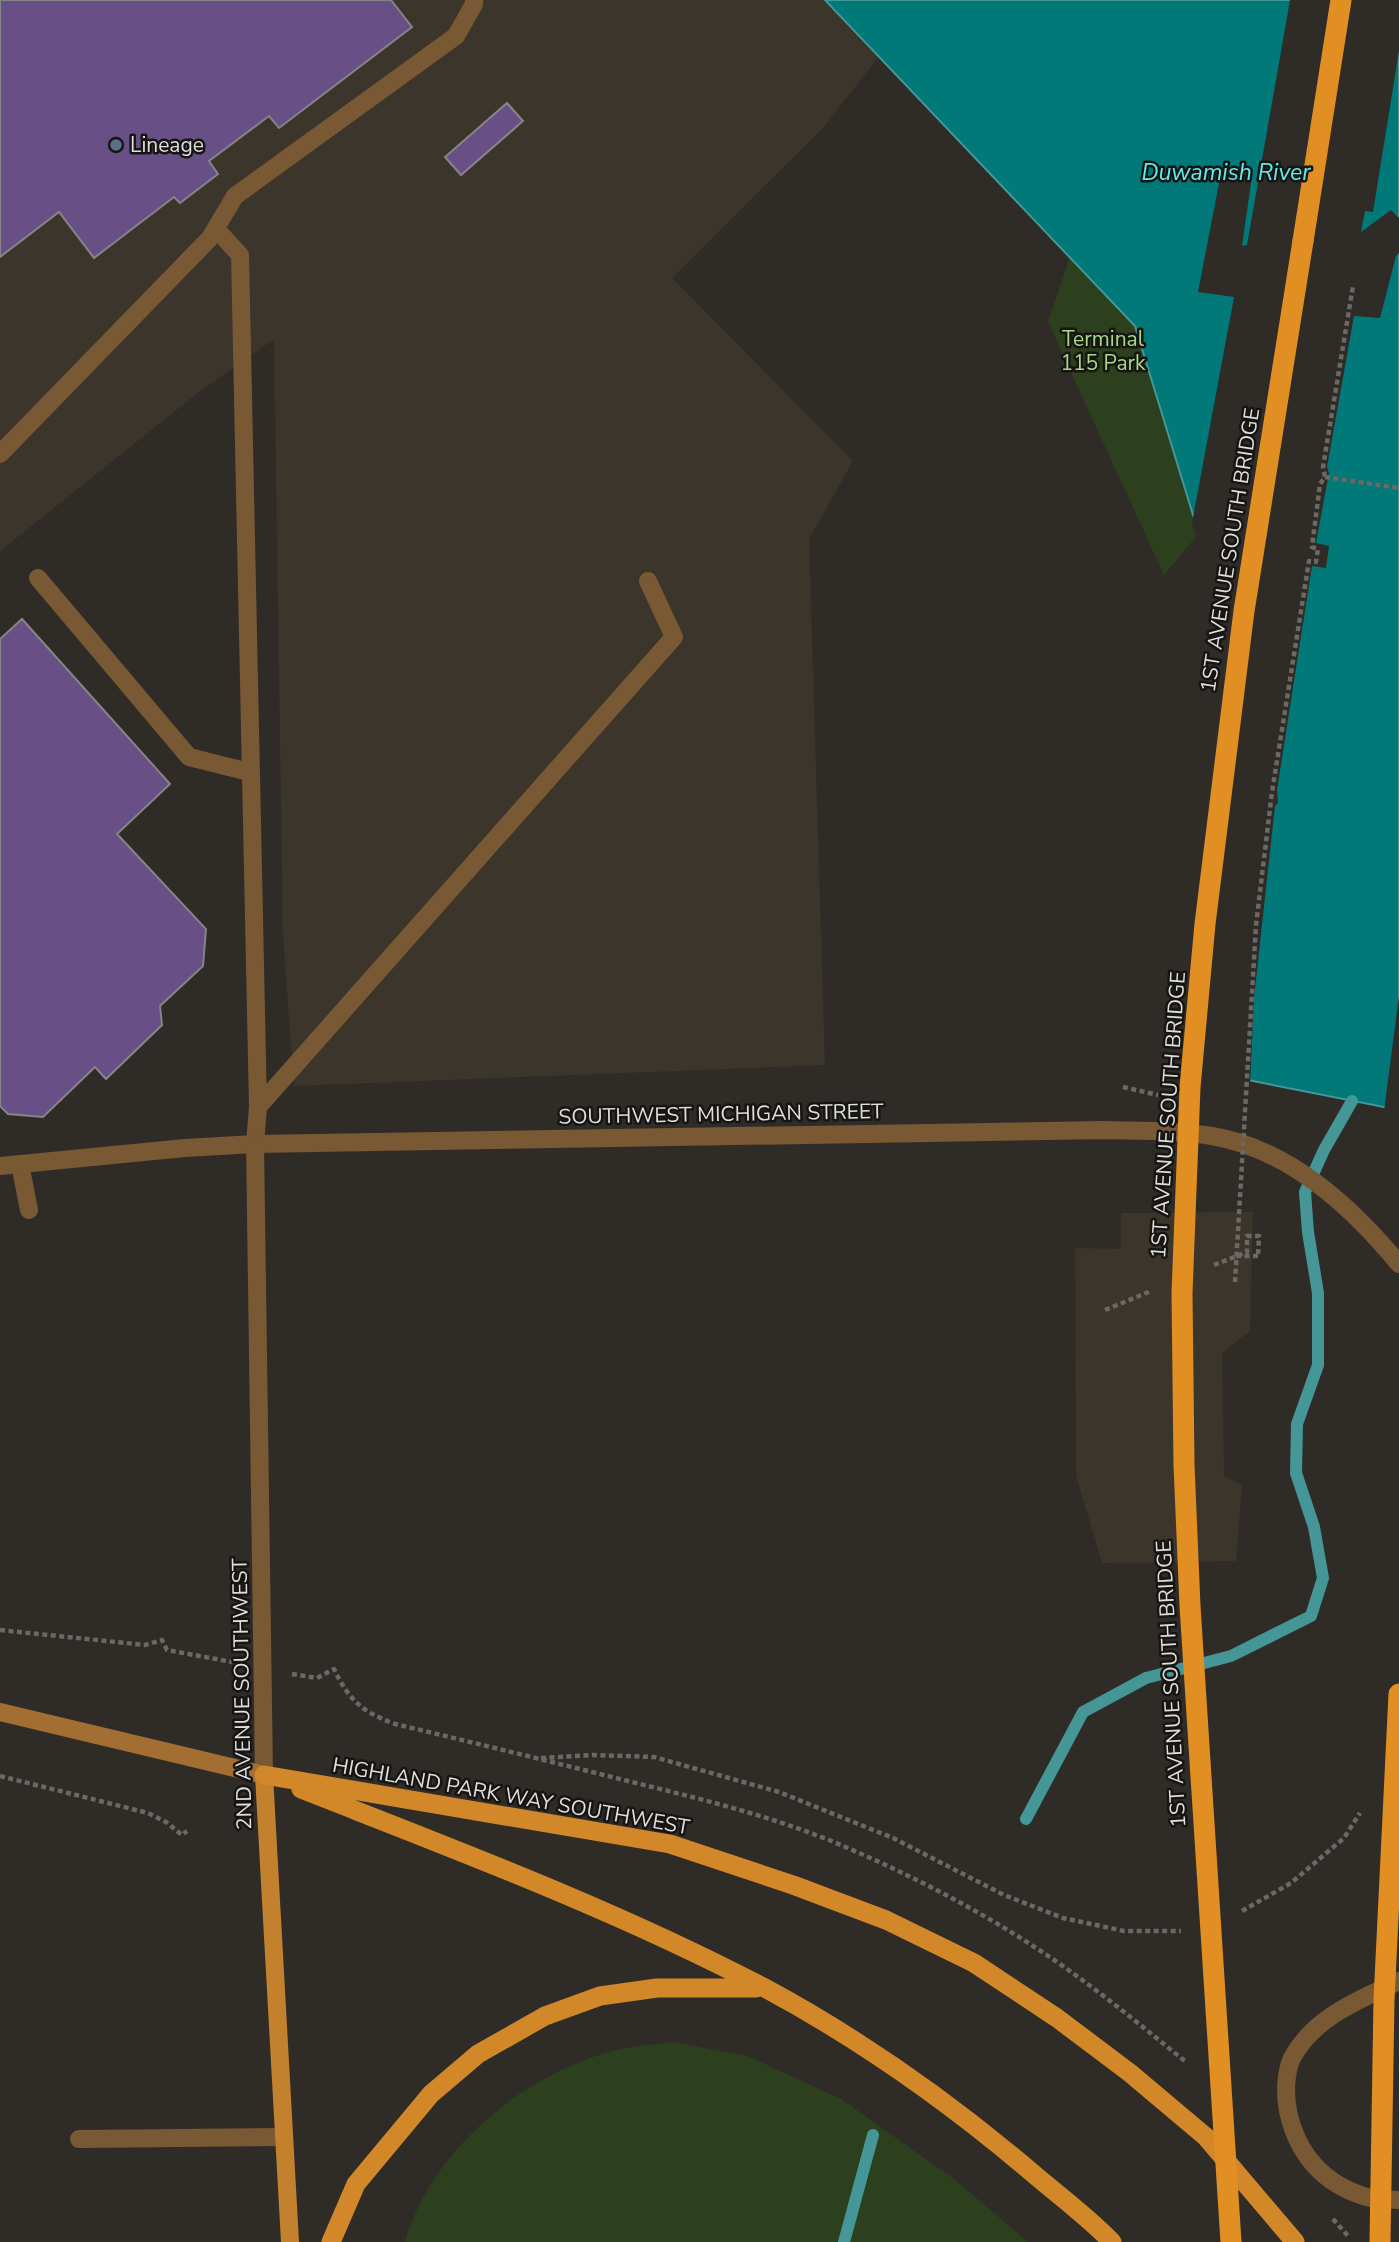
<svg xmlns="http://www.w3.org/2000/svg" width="1399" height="2242" viewBox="0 0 1399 2242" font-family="'Nunito Sans',sans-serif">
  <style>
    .built { fill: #3b352c }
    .green { fill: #2d401e }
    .water { fill: #017979; stroke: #449796; stroke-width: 2 }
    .pier { fill: #2f2c28 }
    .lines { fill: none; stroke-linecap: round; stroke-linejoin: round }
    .stream { stroke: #449796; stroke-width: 12 }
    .building { fill: #685086; stroke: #868489; stroke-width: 2 }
    .path { stroke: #6b6865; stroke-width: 4.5; stroke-dasharray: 5 3.5; stroke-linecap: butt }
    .service { stroke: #795834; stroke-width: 18 }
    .minor { stroke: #795834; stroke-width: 18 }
    .tertiary { stroke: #795834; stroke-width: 18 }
    .secondary { stroke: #a36e32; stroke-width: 18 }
    .primary { stroke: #c3802d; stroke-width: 18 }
    .trunk { stroke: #d28828; stroke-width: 19 }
    .motorway { stroke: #e18f23; stroke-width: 21 }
    .path-bridge { stroke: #6b6865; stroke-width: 4.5; stroke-dasharray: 5 3.5; stroke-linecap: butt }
    .motorway-bridge { stroke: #e18f23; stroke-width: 21 }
    .service-dot { fill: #5c6f8a; stroke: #161513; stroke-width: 2.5 }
    .labels { text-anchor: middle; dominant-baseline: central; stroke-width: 5; stroke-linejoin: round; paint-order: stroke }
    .poi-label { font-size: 21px; fill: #dfdedb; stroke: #161513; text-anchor: start }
    .park-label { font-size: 21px; fill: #a9d887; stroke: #161513 }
    .street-label { font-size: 21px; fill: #dfdedb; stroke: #161513 }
    .water-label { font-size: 23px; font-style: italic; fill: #62ebeb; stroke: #161513 }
  </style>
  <rect width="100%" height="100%" fill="#2f2c28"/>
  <!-- built -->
  <path class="built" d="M0,0H825L879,56L824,127L672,278L853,461L809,539L825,1065L294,1086L283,937L274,339L195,395L0,551Z
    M1253,1212L1250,1331L1222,1353L1224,1476L1242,1485L1236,1561L1102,1563L1076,1475L1075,1248L1121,1249V1213Z"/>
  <!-- green -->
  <path class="green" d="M1070,257L1135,325L1199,533L1164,575L1048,322Z
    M672,2042L747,2056L841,2099L954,2179L1028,2242H405C430,2151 524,2074 613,2051C632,2046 653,2045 672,2042Z"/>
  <!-- water -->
  <path class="water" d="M825,0H1399V1110L1172,1065L1217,593L1135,326Z"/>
  <!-- pier -->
  <path class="pier" d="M1290,0H1399V51L1373,212L1365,211L1361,232L1391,210L1399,218V253L1396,256L1380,318L1354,316L1327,467L1329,473L1316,543L1329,546L1326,568L1312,566L1277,790L1278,803L1275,806L1254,998L1250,1084L1171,1069L1168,1065L1214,593L1192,523L1234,297L1198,292L1220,178L1230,171L1252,176L1242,246L1247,245Z
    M1399,996V1114L1384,1111Z"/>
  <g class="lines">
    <!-- stream -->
    <path class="stream" d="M1026,1819L1083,1712L1146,1678L1231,1656L1311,1616L1323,1578L1314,1527L1296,1473L1297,1424L1318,1365V1293L1308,1232L1305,1192L1324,1150L1352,1101
      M844,2242L873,2135"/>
  </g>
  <!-- building -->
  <path class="building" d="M0,0H391L412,27L279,128L269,116L209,161L218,174L180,203L174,197L94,258L59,212L0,257Z
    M507,103L523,121L461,175L445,157Z
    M22,619L170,784L117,834L206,929L203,966L160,1006L162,1025L106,1079L95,1067L43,1117L8,1114L0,1106V639Z"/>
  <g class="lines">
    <!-- path -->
    <path class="path" d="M1325,477L1399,488
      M1123,1087L1158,1095
      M1214,1265L1247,1252V1236H1259L1258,1256
      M1105,1310L1151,1291
      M0,1630L145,1645L162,1640L167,1650L232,1662
      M292,1674L317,1678L334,1669C349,1700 362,1712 395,1724C476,1743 556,1763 636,1783C701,1799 766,1815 829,1840C908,1873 986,1913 1057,1962C1102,1993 1144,2028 1186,2062
      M541,1758L593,1755L654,1757L779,1792L893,1838L1004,1895L1063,1918L1124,1931H1181
      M0,1776L148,1813L166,1822L182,1835L187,1831
      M1242,1911L1291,1883L1344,1838L1360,1813
      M1333,2219L1348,2236"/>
    <!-- service -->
    <path class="service" d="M216,229L240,255L258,1107L255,1144
      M0,454L210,238L235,196L456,36L474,4V0
      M38,578L189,757L249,772
      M258,1107L674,637L648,581
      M20,1164L29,1210
      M79,2139L284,2137"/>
    <!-- minor -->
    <path class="minor" d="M0,1166L185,1148L255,1144L1104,1130C1140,1131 1176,1130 1212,1136C1289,1149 1351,1206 1399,1264
      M1399,1981C1359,2000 1314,2017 1292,2058C1285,2073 1285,2096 1288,2111C1297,2154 1324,2185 1367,2197C1377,2200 1389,2199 1399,2200"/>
    <!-- tertiary -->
    <path class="tertiary" d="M255,1144L264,1775"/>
    <!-- secondary -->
    <path class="secondary" d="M0,1712L264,1775"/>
    <!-- primary -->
    <path class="primary" d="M264,1775L290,2242"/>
    <!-- trunk -->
    <path class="trunk" d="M264,1775L670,1844L793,1885L886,1920L974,1963L1057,2018L1130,2073L1206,2137L1295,2242
      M301,1789C456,1850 614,1909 763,1987C860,2039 953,2105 1036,2176C1062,2198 1089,2218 1112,2242
      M331,2242L356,2184L431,2094L478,2054L545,2016L600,1996L657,1988H756"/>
    <!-- motorway -->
    <path class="motorway" d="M1303,241L1341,0"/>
    <!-- path-bridge -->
    <path class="path-bridge" d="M1236,1256H1258
      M1235,1282L1256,925L1272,792L1309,561L1316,562L1318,549L1312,547L1320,484L1325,477L1323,467L1353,286"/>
    <!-- motorway-bridge -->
    <path class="motorway-bridge" d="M1231,2242L1190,1606L1184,1465L1182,1293L1190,1087L1205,924L1244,611L1303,241
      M1380,2242L1384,2000L1399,1694"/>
  </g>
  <!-- markers -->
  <circle class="service-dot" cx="116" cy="145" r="7"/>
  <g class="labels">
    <!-- poi labels -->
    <g class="poi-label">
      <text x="130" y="145">Lineage</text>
    </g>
    <!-- park labels -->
    <g class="park-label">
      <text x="1103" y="339">Terminal<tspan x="1103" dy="24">115 Park</tspan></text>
    </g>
    <!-- street labels -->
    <g class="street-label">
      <text transform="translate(1230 550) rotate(-81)">1ST AVENUE SOUTH BRIDGE</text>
      <text transform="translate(721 1114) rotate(-1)">SOUTHWEST MICHIGAN STREET</text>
      <text transform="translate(1168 1115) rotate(-86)">1ST AVENUE SOUTH BRIDGE</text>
      <text transform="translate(1171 1684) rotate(-93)">1ST AVENUE SOUTH BRIDGE</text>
      <text transform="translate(242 1694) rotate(-91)">2ND AVENUE SOUTHWEST</text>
      <text transform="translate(511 1796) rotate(10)">HIGHLAND PARK WAY SOUTHWEST</text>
    </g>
    <!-- water labels -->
    <g class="water-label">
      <text x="1226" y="172">Duwamish River</text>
    </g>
  </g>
</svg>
